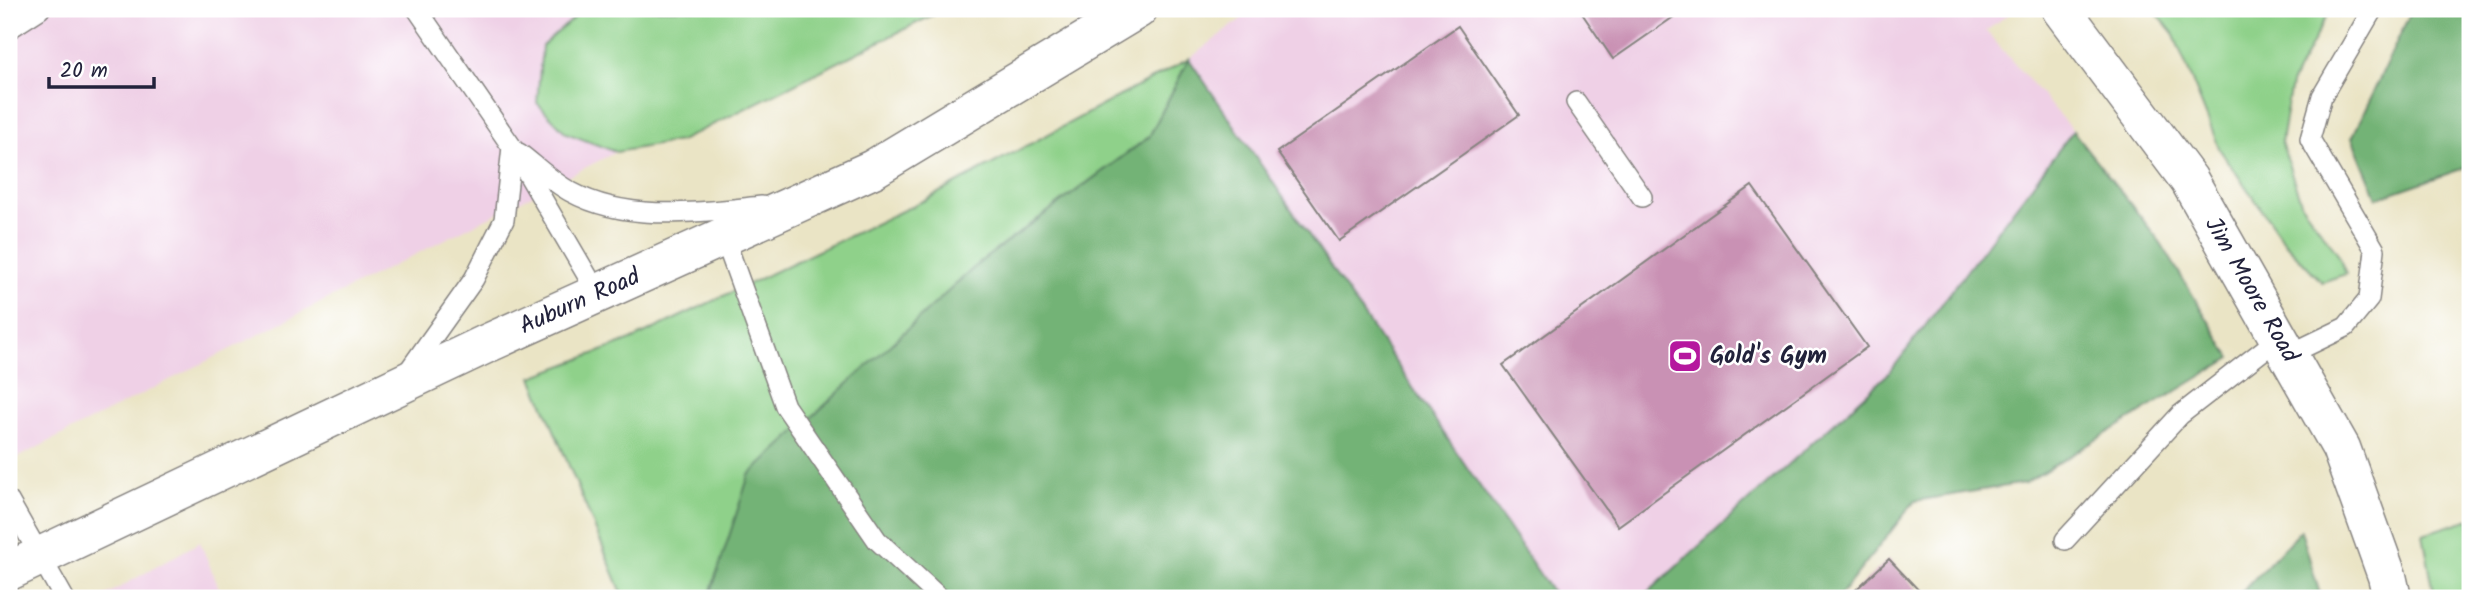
<svg xmlns="http://www.w3.org/2000/svg" width="2479" height="607" viewBox="0 0 2479 607" font-family="Kalam,sans-serif">
  <style>
    .built { fill: #efd0e6 }
    .green { fill: #8fd18a; stroke: #587a62; stroke-width: 2 }
    .forest { fill: #73b376; stroke: #4a6a58; stroke-width: 2 }
    .building { fill: #c991b4 }
    .lines { fill: none; stroke-linecap: round; stroke-linejoin: round }
    .service-casing { stroke: #868380; stroke-width: 22 }
    .tertiary-casing { stroke: #868380; stroke-width: 41 }
    .primary-casing { stroke: #868380; stroke-width: 41 }
    .service { stroke: #fff; stroke-width: 19 }
    .tertiary { stroke: #fff; stroke-width: 38 }
    .primary { stroke: #fff; stroke-width: 38 }
    .labels { text-anchor: middle; dominant-baseline: central; stroke-width: 5; stroke-linejoin: round; paint-order: stroke }
    .street-label { font-size: 24px; fill: #22223b; stroke: #fff }
    .poi-label { font-size: 24px; font-weight: bold; fill: #22223b; stroke: #fff; text-anchor: start }
  </style>
  <rect width="100%" height="100%" fill="#fff"/>
  <filter id="ink" filterUnits="userSpaceOnUse"><feTurbulence type="fractalNoise" baseFrequency=".0143" numOctaves="2"/><feDisplacementMap in="SourceGraphic" scale="14" xChannelSelector="R" yChannelSelector="G"/><feConvolveMatrix kernelMatrix="1 2 1 2 8 2 1 2 1" color-interpolation-filters="sRGB"/></filter>
  <filter id="wash" filterUnits="userSpaceOnUse"><feTurbulence type="fractalNoise" baseFrequency=".00686" numOctaves="4" result="noise"/><feDisplacementMap in="SourceGraphic" scale="28" xChannelSelector="R" yChannelSelector="G"/><feGaussianBlur stdDeviation="1.57" result="paint"/><feColorMatrix in="noise" values="0 0 0 0 0 0 0 0 0 0 0 0 0 0 0 0 0 1.4 0 .05"/><feComposite in="paint" operator="in"/></filter>
  <g filter="url(#wash)">
    <rect width="100%" height="100%" fill="#eae4c5"/>
    <!-- built -->
    <path class="built" d="M9,9H591L566,133L616,152L9,462Z
      M1254,9H2015L1986,31L2073,131L1890,372L1642,598H1556L1189,59Z
      M200,542L223,598H101Z"/>
    <!-- green -->
    <path class="green" d="M584,9H945L680,141L616,152L566,133L537,103L542,46Z
      M2153,9H2330L2291,84L2281,142L2302,205L2337,252L2346,274L2322,282L2286,244L2220,150L2173,33Z
      M1189,59L1149,137L980,262L716,574L709,598H624L532,377L631,340L927,199Z
      M2470,519V598H2435L2423,534Z"/>
    <!-- forest -->
    <path class="forest" d="M2412,9H2470V166L2377,198L2352,138Z
      M1189,59L1556,598H709L749,475L980,262L1149,137Z
      M2073,131L2161,243L2231,358L2025,483L1915,501L1838,598H1642L1890,372Z
      M2301,530L2321,598H2236Z"/>
    <g id="blocks">
      <!-- building -->
      <path class="building" d="M1579,9H1685L1613,59Z
        M1458,26L1519,115L1339,241L1277,152Z
        M1752,186L1867,347L1618,526L1503,365Z
        M1889,559L1926,598H1847Z"/>
    </g>
  </g>
  <g filter="url(#ink)">
    <use href="#blocks" fill-opacity="0" stroke="#868380" stroke-width="2"/>
    <g class="lines">
      <!-- service casing -->
      <g class="service-casing">
        <path id="service" d="M417,9L512,147L598,294
          M9,29L40,9
          M1576,102L1642,197
          M519,153C535,165 552,182 571,192C628,223 701,212 762,206
          M724,237L785,406L877,540L940,598
          M2288,355L2346,327L2369,299L2375,250L2310,139L2322,96L2373,9
          M405,376L474,279L504,220L512,147
          M9,501L64,598
          M2065,540L2180,415L2279,338"/>
      </g>
      <!-- tertiary casing -->
      <g class="tertiary-casing">
        <path id="tertiary" d="M2061,9L2189,180L2341,448L2387,576L2392,598"/>
      </g>
      <!-- primary casing -->
      <g class="primary-casing">
        <path id="primary" d="M9,571L486,344L873,169L1138,9"/>
      </g>
      <!-- service -->
      <use href="#service" class="service"/>
      <!-- tertiary -->
      <use href="#tertiary" class="tertiary"/>
      <!-- primary -->
      <use href="#primary" class="primary"/>
    </g>
  </g>
  <!-- icons -->
  <defs>
    <g id="stadium-square" transform="scale(1.75)"><rect x="-9" y="-9" width="18" height="18" rx="4" fill="#b5179e" stroke="#fff"/><path d="M0-5a6.5 5 0 1 0 0 10a6.5 5 0 1 0 0-10ZM-3.5-1.8h7v3.6h-7Z" fill="#fff"/></g>
  </defs>
  <g fill-rule="evenodd">
    <use href="#stadium-square" x="1685" y="356"/>
  </g>
  <g class="labels">
    <!-- street labels -->
    <g class="street-label">
      <text transform="translate(2251 290) rotate(60)">Jim Moore Road</text>
      <text transform="translate(580 302) rotate(-24)">Auburn Road</text>
    </g>
    <!-- poi labels -->
    <g class="poi-label">
      <text x="1710" y="356">Gold's Gym</text>
    </g>
  </g>
  <!-- margin -->
  <rect width="2479" height="607" fill="none" stroke="#fff" stroke-width="35"/>
  <!-- scale -->
  <path d="M49 77v10h105v-10" fill="none" stroke="#22223b" stroke-width="3.5"/>
  <text x="60" y="77" font-size="21" fill="#22223b" stroke="#ffffff" stroke-width="5" paint-order="stroke">20 m</text>
</svg>
